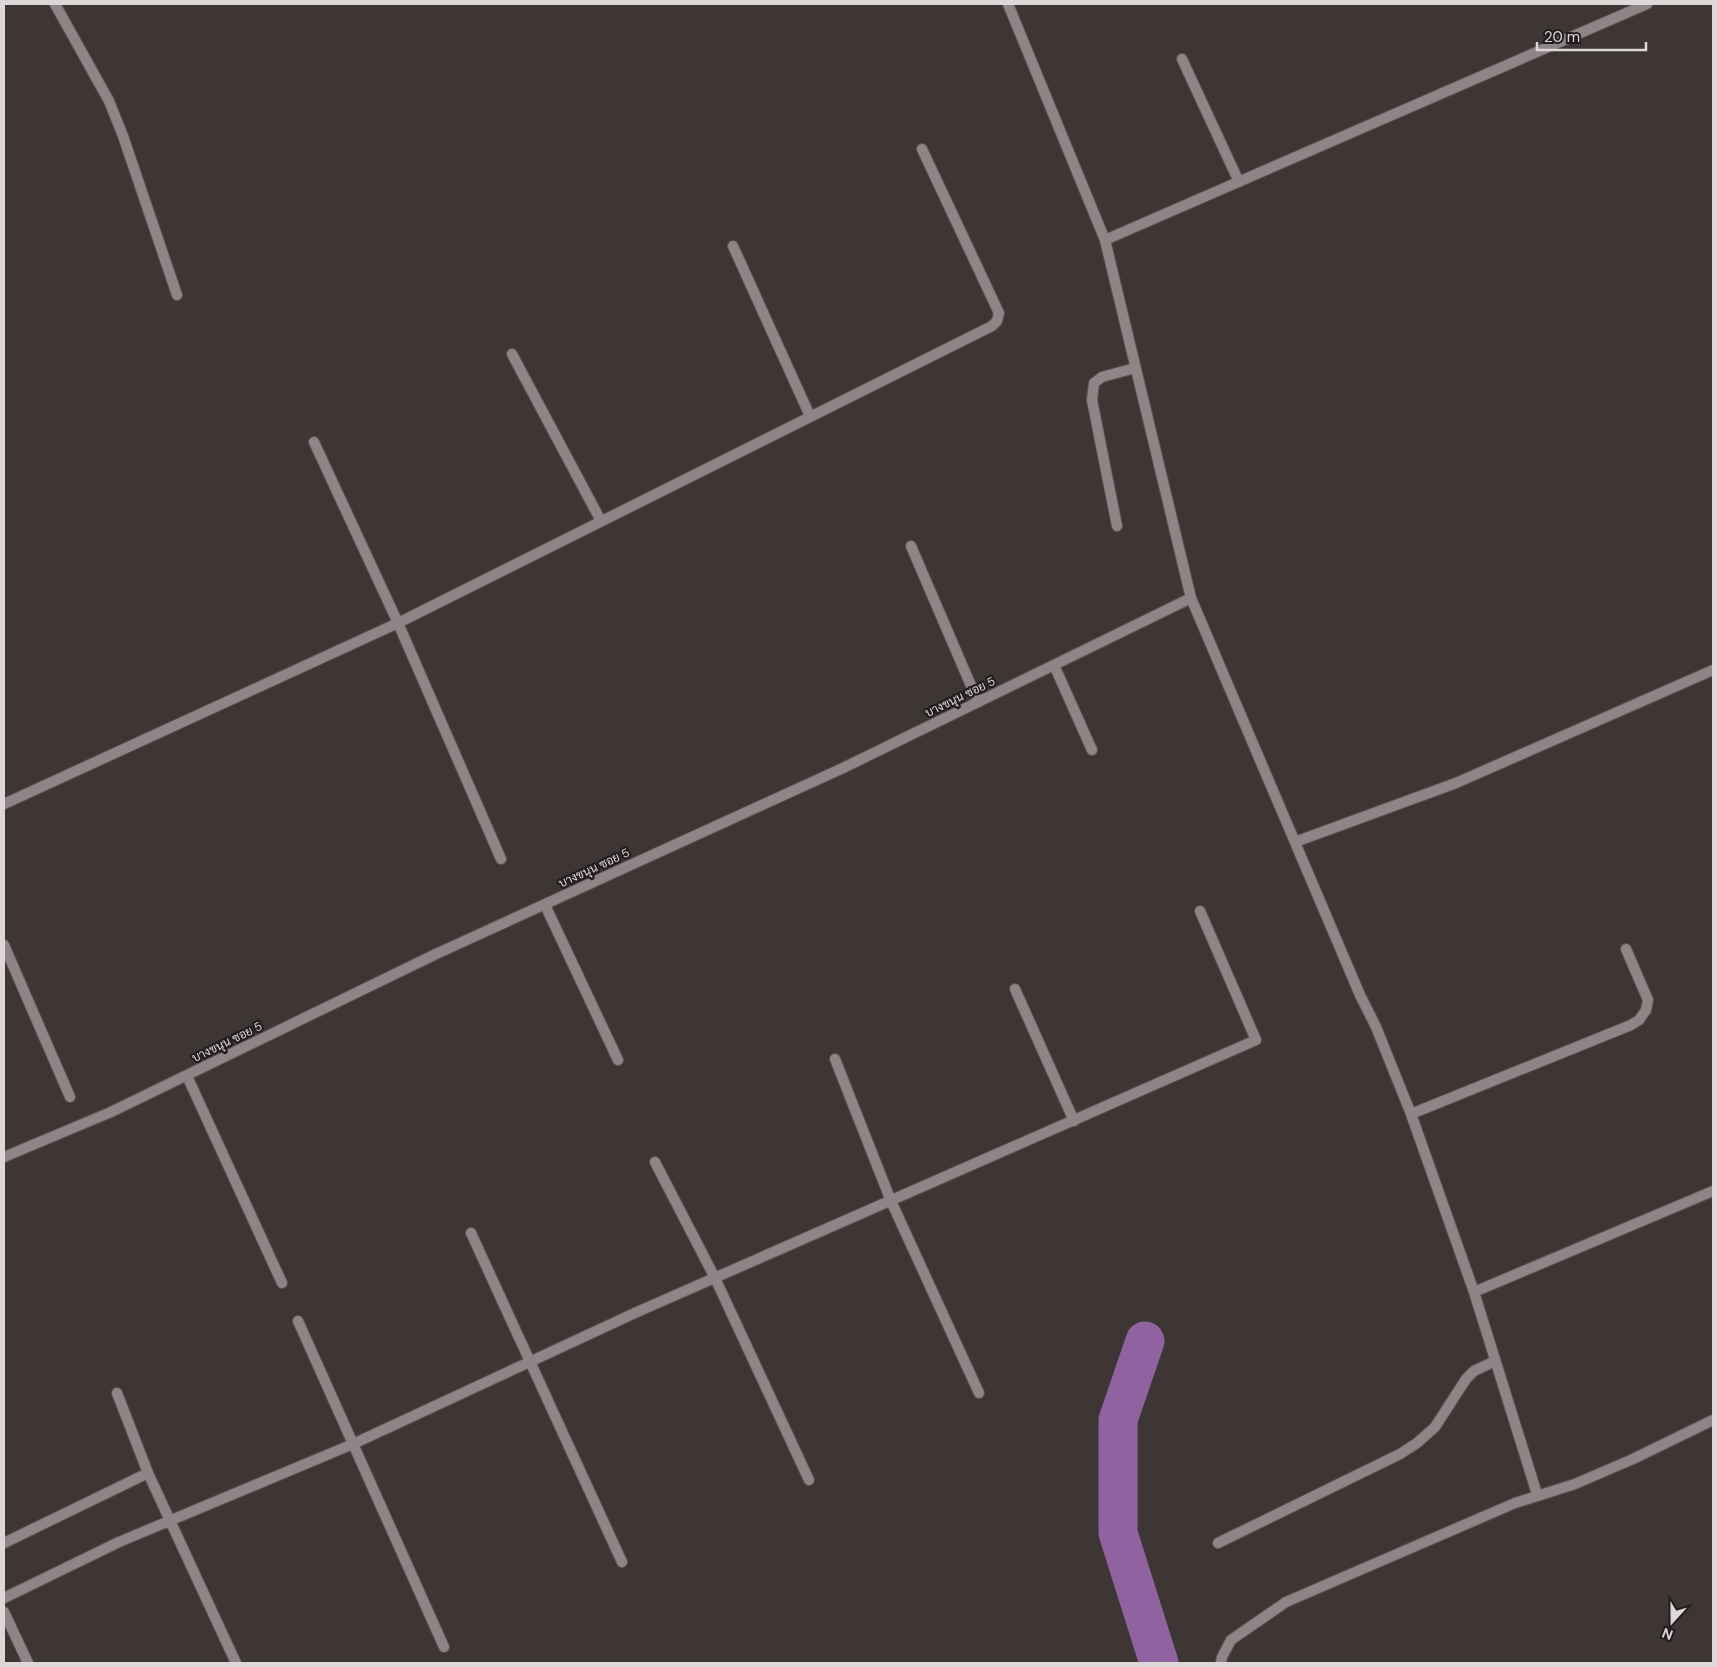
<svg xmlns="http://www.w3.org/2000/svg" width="1717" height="1667" viewBox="0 0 1717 1667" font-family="'DM Sans',Sarabun,sans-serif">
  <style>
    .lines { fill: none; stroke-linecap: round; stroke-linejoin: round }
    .canal { stroke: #9063a0; stroke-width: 39 }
    .service-casing { stroke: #5c5455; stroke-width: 12 }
    .minor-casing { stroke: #5c5455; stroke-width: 12 }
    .service { stroke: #908586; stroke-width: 10 }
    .minor { stroke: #908586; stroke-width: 10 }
    .labels { text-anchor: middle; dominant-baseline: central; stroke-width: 4.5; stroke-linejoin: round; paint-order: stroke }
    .street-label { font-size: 12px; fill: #ddd7d7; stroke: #221d1e }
  </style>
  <rect width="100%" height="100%" fill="#3e3535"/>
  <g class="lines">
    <!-- canal -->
    <path class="canal" d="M1145,1341L1118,1420V1533L1159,1663"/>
    <!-- service casing -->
    <g class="service-casing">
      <path id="service" d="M1182,59L1239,182
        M1117,526L1092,400L1094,383L1102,377L1135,368
        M911,546L978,702
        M398,623L501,859
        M1054,665L1092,750
        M545,905L618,1060
        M187,1076L282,1283
        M1218,1543L1400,1454L1417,1443L1435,1427L1466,1379L1474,1371L1495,1361"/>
    </g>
    <!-- minor casing -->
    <g class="minor-casing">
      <path id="minor" d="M55,4L109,101L123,136L177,295
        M1008,4L1105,240L1191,598L1360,995L1376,1027L1411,1114L1474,1292L1537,1494
        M1105,240L1647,4
        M733,246L810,416
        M512,354L601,521
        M314,442L398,623
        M4,804L398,623L992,326L997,321L999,313L922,149
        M1295,842L1456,783L1713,670
        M4,945L70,1097
        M1015,989L1074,1121
        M835,1059L891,1201L979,1393
        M1411,1114L1631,1025L1639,1020L1646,1010L1648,1000L1626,949
        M4,1157L111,1112L436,954L843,768L1191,598
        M655,1162L715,1278L809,1480
        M471,1233L622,1562
        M1474,1292L1713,1191
        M298,1321L444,1647
        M117,1393L148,1473L236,1663
        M4,1543L148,1473
        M4,1598L119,1542L353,1444L637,1312L1256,1040L1200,911
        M4,1612L28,1663
        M1221,1663L1222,1657L1231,1640L1286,1602L1515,1503L1575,1484L1633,1459L1713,1420"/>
    </g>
    <!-- service -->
    <use href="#service" class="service"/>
    <!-- minor -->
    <use href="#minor" class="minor"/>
  </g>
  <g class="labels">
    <!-- street labels -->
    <g class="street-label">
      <text transform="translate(960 697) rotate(-26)">บางขนุน ซอย 5</text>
      <text transform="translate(594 868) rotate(-25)">บางขนุน ซอย 5</text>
      <text transform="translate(227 1042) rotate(-26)">บางขนุน ซอย 5</text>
    </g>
  </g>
  <!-- border -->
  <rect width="1717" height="1667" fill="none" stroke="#ddd7d7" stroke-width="10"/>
  <!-- north arrow -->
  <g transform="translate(1672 1622) rotate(201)" stroke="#221d1e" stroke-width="4" paint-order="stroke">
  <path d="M0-4L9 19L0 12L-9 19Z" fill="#ddd7d7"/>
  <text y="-8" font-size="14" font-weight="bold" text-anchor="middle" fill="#ddd7d7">N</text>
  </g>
  <!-- scale -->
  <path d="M1537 42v8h109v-8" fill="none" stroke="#ddd7d7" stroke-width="2.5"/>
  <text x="1544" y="42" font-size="15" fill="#ddd7d7" stroke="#221d1e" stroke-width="4" paint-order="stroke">20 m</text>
</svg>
